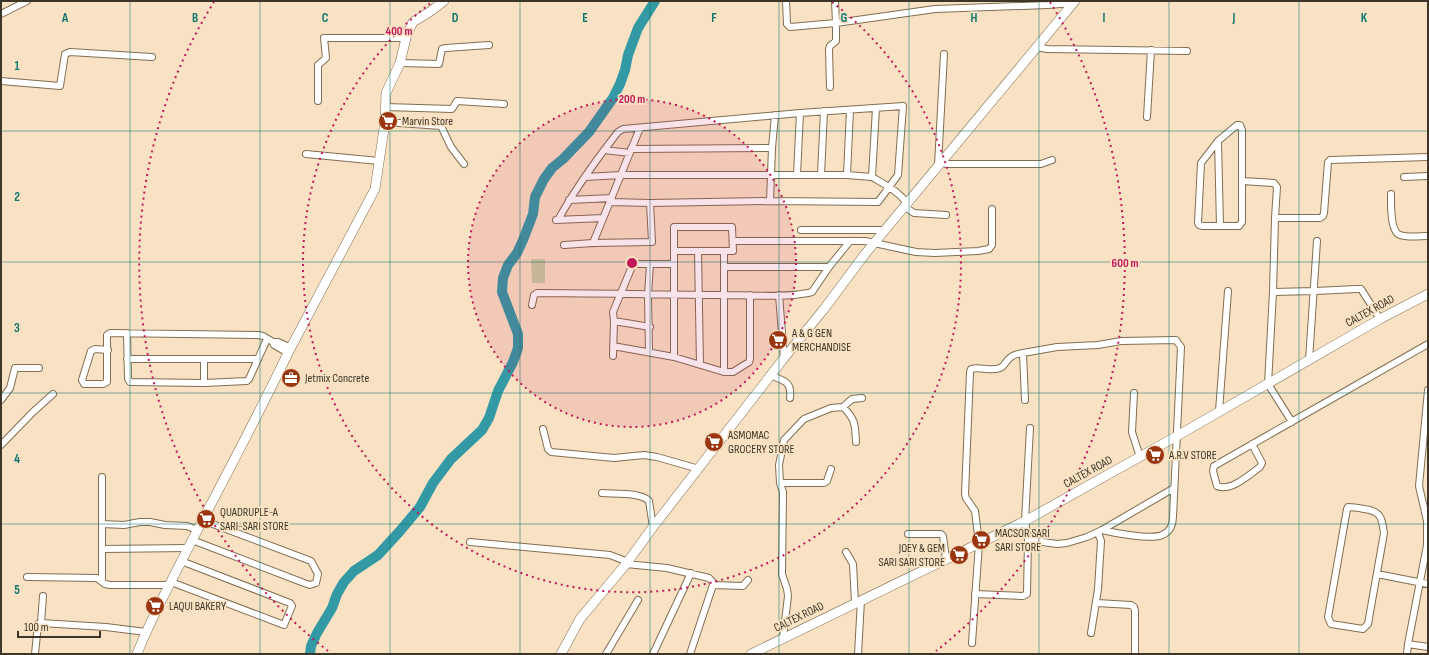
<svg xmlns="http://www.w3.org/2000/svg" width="1429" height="655" viewBox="0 0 1429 655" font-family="'Sofia Sans Condensed',sans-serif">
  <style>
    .green { fill: #c8cca0 }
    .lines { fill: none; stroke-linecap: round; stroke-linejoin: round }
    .river { stroke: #3299a5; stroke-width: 10 }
    .street-casing { stroke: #816e52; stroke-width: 8 }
    .secondary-casing { stroke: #816e52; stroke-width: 10 }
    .street { stroke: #fff; stroke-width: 6 }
    .secondary { stroke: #fff; stroke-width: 9 }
    .grid { fill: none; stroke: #0f766e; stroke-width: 1; stroke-opacity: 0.55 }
    .ring { fill: none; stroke: #c2185b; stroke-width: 2; stroke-dasharray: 2 4 }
    .labels { text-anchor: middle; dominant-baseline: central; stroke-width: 3.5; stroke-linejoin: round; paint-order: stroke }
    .poi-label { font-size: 12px; fill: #3d3528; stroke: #f8e2c3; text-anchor: start }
    .street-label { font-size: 12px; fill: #3d3528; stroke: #f8e2c3 }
    .grid-label { font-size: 13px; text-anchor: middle; font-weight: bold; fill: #0f766e; stroke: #f8e2c3; stroke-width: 3.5; stroke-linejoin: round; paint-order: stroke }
    .centre { fill: #c2185b; stroke: #f8e2c3; stroke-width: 2 }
    .ring-label { font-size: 12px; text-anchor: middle; font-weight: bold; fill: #c2185b; stroke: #f8e2c3; stroke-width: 3.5; stroke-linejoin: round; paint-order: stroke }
  </style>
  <rect width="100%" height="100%" fill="#f8e2c3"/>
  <!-- green -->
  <path class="green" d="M531,259H545V283H532Z"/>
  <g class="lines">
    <!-- river -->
    <path class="river" d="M310,654L311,646L317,633L332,608L337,594L344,582L354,571L378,555L400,531L420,507L433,483L451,459L482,430L489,418L498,391L513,362L518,348V334L502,292L503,278L508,265L517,253L523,240L533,214L535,197L544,179L552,168L563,159L589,132L613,98L620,84L625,70L628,55L638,28L655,1"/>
    <!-- street casing -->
    <g class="street-casing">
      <path id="street" d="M786,1L787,24L790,27L836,23V41L830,46L829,49L830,87
        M835,1L836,23L935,9L1048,5L1073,3
        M1,14L27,1
        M1037,47L1047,49L1187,51
        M400,63L439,64L442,49L446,48L489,45
        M1,81L60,86L65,54L70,52L152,57
        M318,101V65L326,58L324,38H406
        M385,107L452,109L457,101L504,104
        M1147,117L1151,50
        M385,122L441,126L451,147L464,164
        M1218,141L1201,163L1198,223L1199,225L1203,226H1239L1242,222V130L1240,125H1237L1218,141L1220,226
        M631,149L772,148
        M604,150L630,153
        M306,154L379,161
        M942,160L946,164H1041L1052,160
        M938,165L944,54
        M797,175L800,113
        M821,175L824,111
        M847,175L850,110
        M585,177L621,175H847L872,177C884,184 900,192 907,204
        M872,177L876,108
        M1404,177L1428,176
        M1242,181L1274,183L1277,187L1275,218H1320L1323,216L1324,213L1328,162L1330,160L1428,157
        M1391,194C1391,203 1390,232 1400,235C1408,238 1420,236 1428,236
        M569,200L612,198
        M770,201L772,148L775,115
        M905,207L914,213L946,215
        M1275,218L1273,292L1268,384L1292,422
        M556,220L603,218
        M558,220C575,189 596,160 618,132L623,129L800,113L903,106L898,175L878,202L770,201L650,203L611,202
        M801,230H885
        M733,241H865L916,252L935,253L978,251L989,249L992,245V209
        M593,243L640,128
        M564,245L593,243L652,242L650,203
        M698,251L700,364
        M724,252V372
        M724,267H829
        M1273,292L1315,291L1357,289H1361L1380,319
        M779,295L784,358
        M532,305L534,295L537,293C600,293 663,295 726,295C753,295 782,298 808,293L812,292L829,267L850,241
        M614,321L650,327
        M127,333L128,379L130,382L204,383L247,381L249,379L267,339
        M273,342L274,345L288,353
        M613,346L674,357L724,372H733L749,362L750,359V295
        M108,350L95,349L91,351L82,380L84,384H103L107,382V335L110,333L258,335L263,336L273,342H278L291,348
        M649,352L648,295L650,264
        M613,356L614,321L613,312L633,264H674
        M674,357V227H732L733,251H674
        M127,359H258
        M1309,360L1317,241
        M770,375C784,381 792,381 790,398
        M204,383V359
        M1134,393L1132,432L1140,457
        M1,400L10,388L15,368H39
        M1025,400L1023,353L1057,347L1098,345L1121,341L1176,340L1181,347L1173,517C1173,524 1170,532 1162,535C1151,540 1114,533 1102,530
        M843,407C856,420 855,425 856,442
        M1219,411L1228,291
        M543,429L548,449L551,452L614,458L644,455L657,457L699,469
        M1252,444L1262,463L1260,467C1249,475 1231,492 1217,486L1213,471L1214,466C1285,425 1357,385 1428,344
        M1,445L33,412L53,394
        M102,477V581
        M780,483H824L827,481L831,469
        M602,493C615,494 641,492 649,501L653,527
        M1348,507C1353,507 1359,508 1364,509C1381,511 1382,518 1384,533L1368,624L1363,629L1331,624L1328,617L1347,509Z
        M102,524L124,525L140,522H150L165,525L187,526L197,530
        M908,534H941L943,536L946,559
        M192,540L304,583L310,585L316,583L318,574L311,561L202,520
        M1028,540L1057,544L1067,543L1087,537L1102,530L1174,488
        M470,542L610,555L628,562
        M102,549L188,548
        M846,552L853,564L855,603
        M626,564L667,568L709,578L712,581L713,585L690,654
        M1377,574L1428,584
        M27,577L97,578L105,584L110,585H169
        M171,582L284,625L292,606L290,603L181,561
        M713,585L743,586L748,580
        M975,594L1023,596L1027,594L1028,540L1025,521L1030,428
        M1097,603L1131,605L1134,607L1135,611V654
        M41,623L43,596
        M1091,633L1098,589L1101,541L1098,532
        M783,638L788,596L787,589L782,574L783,492L780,483L779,465L784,440L804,419L831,408L843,407L852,399L862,398
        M972,643L979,543L975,511L966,498L965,494L970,372L971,369C980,366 990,372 1000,368C1005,366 1006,360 1011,357C1014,354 1019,354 1023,353
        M1408,644L1428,647
        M35,654L38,624L41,623L106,627L146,632
        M606,654L638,600
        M653,654L691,573
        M858,654L861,600
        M1407,654L1408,644L1427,545V521L1419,486L1428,390"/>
    </g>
    <!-- secondary casing -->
    <g class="secondary-casing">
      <path id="secondary" d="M137,654C150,620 168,588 184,556C219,488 255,422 288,353L375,189L385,122L386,93L400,63L407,34L413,22L431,11L444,1
        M561,654L580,619L626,564L653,527L784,358L824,309L865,254L1075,1
        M751,654L1025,521L1177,436L1380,319L1428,294"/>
    </g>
    <!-- street -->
    <use href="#street" class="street"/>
    <!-- secondary -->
    <use href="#secondary" class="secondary"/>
  </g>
  <!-- grid -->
  <path class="grid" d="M130,1V654M260,1V654M390,1V654M520,1V654M650,1V654M779,1V654M909,1V654M1039,1V654M1169,1V654M1299,1V654M1,131H1428M1,262H1428M1,393H1428M1,524H1428"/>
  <!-- distance rings -->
  <circle cx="632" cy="263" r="164" fill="#c2185b" fill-opacity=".12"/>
  <g class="ring">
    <circle cx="632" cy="263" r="164"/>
    <path d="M832 2A329 329 0 1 1 432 2"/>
    <path d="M328 651A493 493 0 0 1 214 2M1050 2A493 493 0 0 1 936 651"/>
  </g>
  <!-- icons -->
  <defs>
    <g id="supermarket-disc" transform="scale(1)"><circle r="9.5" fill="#9b3510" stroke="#f8e2c3"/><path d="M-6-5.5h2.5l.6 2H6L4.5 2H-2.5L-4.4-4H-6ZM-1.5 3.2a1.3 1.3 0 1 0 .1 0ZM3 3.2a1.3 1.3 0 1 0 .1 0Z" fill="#fff"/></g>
    <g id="office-disc" transform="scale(1)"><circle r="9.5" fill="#9b3510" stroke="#f8e2c3"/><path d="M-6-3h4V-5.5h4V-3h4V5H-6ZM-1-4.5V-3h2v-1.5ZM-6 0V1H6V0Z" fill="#fff"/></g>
  </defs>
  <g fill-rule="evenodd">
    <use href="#supermarket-disc" x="388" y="121"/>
    <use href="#supermarket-disc" x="778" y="340"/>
    <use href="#office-disc" x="291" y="378"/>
    <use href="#supermarket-disc" x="714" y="442"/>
    <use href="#supermarket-disc" x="1155" y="455"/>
    <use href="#supermarket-disc" x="206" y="519"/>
    <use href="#supermarket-disc" x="981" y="540"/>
    <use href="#supermarket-disc" x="959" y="555"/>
    <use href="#supermarket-disc" x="155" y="606"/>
  </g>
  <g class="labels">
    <!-- poi labels -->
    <g class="poi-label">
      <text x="402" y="121">Marvin Store</text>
      <text x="792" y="333">A &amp; G GEN<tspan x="792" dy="14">MERCHANDISE</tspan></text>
      <text x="305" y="378">Jetmix Concrete</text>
      <text x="728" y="435">ASMOMAC<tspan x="728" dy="14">GROCERY STORE</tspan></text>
      <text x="1169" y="455">A.R.V STORE</text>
      <text x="220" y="512">QUADRUPLE-A<tspan x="220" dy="14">SARI-SARI STORE</tspan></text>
      <text x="995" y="533">MACSOR SARI<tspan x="995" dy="14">SARI STORE</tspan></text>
      <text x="945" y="548" text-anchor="end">JOEY &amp; GEM<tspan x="945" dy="14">SARI SARI STORE</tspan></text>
      <text x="169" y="606">LAQUI BAKERY</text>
    </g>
    <!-- street labels -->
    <g class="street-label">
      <text transform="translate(1370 311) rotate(-29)">CALTEX ROAD</text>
      <text transform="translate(1088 472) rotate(-29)">CALTEX ROAD</text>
      <text transform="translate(799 617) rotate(-26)">CALTEX ROAD</text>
    </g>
  </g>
  <g class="grid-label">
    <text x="65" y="22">A</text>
    <text x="195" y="22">B</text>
    <text x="325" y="22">C</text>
    <text x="455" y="22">D</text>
    <text x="585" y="22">E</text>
    <text x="714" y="22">F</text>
    <text x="844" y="22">G</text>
    <text x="974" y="22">H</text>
    <text x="1104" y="22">I</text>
    <text x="1234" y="22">J</text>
    <text x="1364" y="22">K</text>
    <text x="17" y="70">1</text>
    <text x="17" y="201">2</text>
    <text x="17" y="332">3</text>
    <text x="17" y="463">4</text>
    <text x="17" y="594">5</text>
  </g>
  <circle cx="632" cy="263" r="6" class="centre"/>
  <g class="ring-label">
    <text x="399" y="35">400 m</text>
    <text x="632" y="103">200 m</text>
    <text x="1125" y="267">600 m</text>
  </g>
  <!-- border -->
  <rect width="1429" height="655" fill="none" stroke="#3d3528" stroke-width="4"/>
  <!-- scale -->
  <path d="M18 631v6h82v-6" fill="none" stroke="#3d3528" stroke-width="2"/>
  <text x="24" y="631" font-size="12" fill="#3d3528" stroke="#f8e2c3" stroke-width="3" paint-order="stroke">100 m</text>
</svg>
